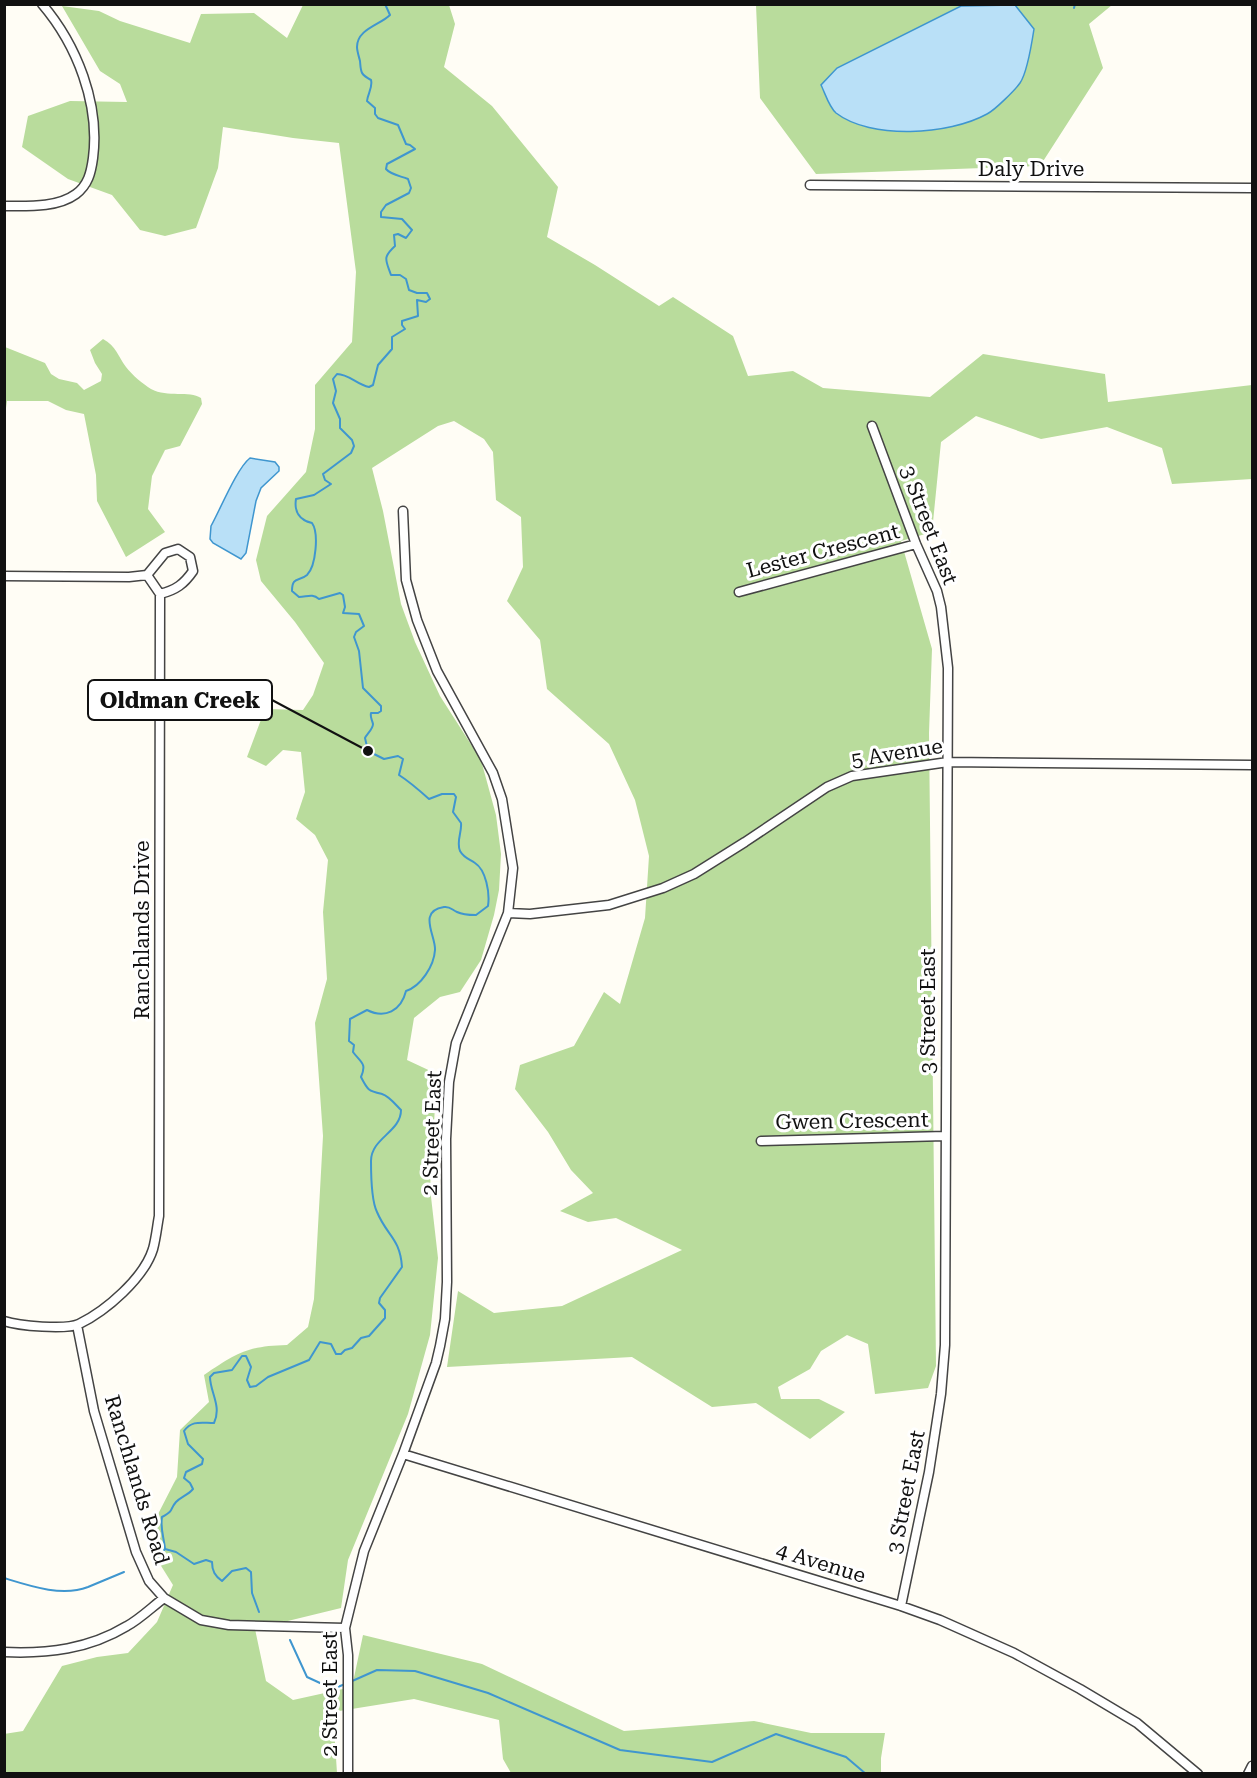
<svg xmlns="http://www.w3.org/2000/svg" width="1257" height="1778" viewBox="0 0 1257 1778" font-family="'Roboto Serif',serif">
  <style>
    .forest { fill: #b9dc9c }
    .water { fill: #b9e0f7; stroke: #3f96cf; stroke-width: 1.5 }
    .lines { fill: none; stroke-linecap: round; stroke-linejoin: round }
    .stream { stroke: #3f96cf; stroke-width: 2 }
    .minor-casing { stroke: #444; stroke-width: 11 }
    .minor { stroke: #fff; stroke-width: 8 }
    .labels { text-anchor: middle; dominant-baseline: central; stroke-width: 6; stroke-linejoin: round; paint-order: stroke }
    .street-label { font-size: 21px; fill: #111; stroke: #fff }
    .leader { fill: none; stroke: #111; stroke-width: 2 }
    .callout-dot { fill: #111; stroke: #fff; stroke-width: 2 }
    .callout { fill: #fff; stroke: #111; stroke-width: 2 }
    .callout-label { font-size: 22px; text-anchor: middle; font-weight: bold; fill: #111 }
  </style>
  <rect width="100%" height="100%" fill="#fffdf5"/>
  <!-- forest -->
  <path class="forest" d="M303,5H449L455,24L444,67L492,106L558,187L547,237L595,265L659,306L673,297L733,336L748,376L793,371L823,388L930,397L983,354L1105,374L1108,402L1252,385V479L1172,484L1162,448L1107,427L1041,439L976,416L941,442L932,532L901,541L932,649L929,733L936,1366L928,1388L875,1394L868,1344L847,1335L821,1351L810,1369L778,1387L781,1399H819L845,1412L810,1439L756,1403L712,1407L632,1357L447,1367L458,1291L494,1313L562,1306L682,1250L616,1218L588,1222L560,1211L593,1193L571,1170L548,1132L515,1089L520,1065L574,1046L604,992L620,1004L645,918L649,856L635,800L609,744L547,689L540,640L507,601L523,567L521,517L496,500L493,452L484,439L454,421L438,426L372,468L383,511L401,604L415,642L440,696L481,760L496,815L501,854L499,890L494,915L481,960L460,992L440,997L414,1018L407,1060L437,1074L430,1188L438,1258L430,1335L408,1414L348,1560L341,1608L255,1629L266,1681L293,1700L352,1687L363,1635L482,1664L624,1731L754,1721L811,1733H885L881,1758V1773H511L503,1759L499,1720L414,1699L333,1712L337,1773H5L4,1734L23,1731L62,1666L97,1657L128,1653L157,1622L173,1585L153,1553L155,1520L177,1477L180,1430L209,1402L204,1375C237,1353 247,1346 287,1345L308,1327L314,1299L323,1136L315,1023L327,979L323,912L328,860L315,835L296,819L305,792L301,752L283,750L266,766L247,757L265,709L303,710L313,695L324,663L295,622L261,581L256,560L267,516L306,472L315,429V385L352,342L356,272L339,143L293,138L223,127L218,168L196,228L165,236L140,230L112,195L68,179L22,147L28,116L70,101L127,102L120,84L100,71L62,6L99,11L120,21L190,43L201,14L254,13L287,38Z
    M756,5H1112L1089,24L1103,68L1040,166L816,174L760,98Z
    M103,339C116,346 118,356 126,367C132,375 143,384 151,389C168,398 189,390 201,398L202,404L180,446L165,450L152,476L148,509L165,532L126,557L97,501L96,475L84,414L66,410L48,401H7L5,415V347L45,363L51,374L59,379L77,383L84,390L101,381L102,374L95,363L90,350Z"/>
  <!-- water -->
  <path class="water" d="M1015,5L1034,29C1032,42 1027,73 1020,83C1015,90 995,110 987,114C949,135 871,140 836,113C829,107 825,93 821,85L837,68L961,6Z
    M250,458L275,462L279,467V471L261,488L256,501L246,553L241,559L213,543L210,539L211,526C220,510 237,468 250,458Z"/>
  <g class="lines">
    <!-- stream -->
    <path class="stream" d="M1074,8L1075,4
      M165,1549C164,1538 160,1528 162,1517C175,1510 169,1510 176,1502C181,1497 188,1495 193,1489L190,1483L184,1478L186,1472L202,1464L203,1459L188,1444L184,1431C192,1420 201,1423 214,1423C222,1406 210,1392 210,1377L214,1373L232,1370L242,1356H246L251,1367L247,1380L250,1387L256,1386L268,1377L309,1360L320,1342L331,1344L336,1354H341L345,1350L352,1348L361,1338L369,1336L385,1318V1310L379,1303L380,1298L402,1267C400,1238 387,1236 377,1212C371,1200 371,1175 371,1161C371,1138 401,1132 401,1110C396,1105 389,1096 382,1094C369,1091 368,1091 361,1077C367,1063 361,1063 353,1052L354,1045L349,1041L350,1019L367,1010C385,1019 401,1011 406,991C421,986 434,966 435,950C436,936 417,911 444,907C450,906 452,910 457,912C463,915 470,915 476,915L488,906C490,893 486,870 475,863C469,859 464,858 460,851C456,841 462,833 461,823L453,812L456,797L454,794H442L429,799C419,790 410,782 399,775L403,759L398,756L384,759L368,751L365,738C367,734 373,729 373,724C372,719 370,718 371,713H378L381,711V706L363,688L359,651L354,637L356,632L364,626L359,614L343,613L345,607L343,595L340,593L319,599C312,593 307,597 299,597L292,591C292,576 299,582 307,575C316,566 319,533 312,523C299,520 294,511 296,499L314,495L331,484L325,480L323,474L351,453L354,446L352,440L340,428V419L333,403L336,391L333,379L337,374C349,374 357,385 369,387L373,385L378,365L392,349V337L405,329L402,325V321L418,316L417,300L426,302L430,299L427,293H417L409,290L406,279L400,275H391C386,260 382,258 395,246L394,235L398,234L406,238L412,230L402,219L381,217V212L386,205L409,193L411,188L408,179C401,176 391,175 386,169L387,164L415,149L410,145L406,144L398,125L378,118L375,114V108L367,101C368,93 373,87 371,80C360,74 361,72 360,61C359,57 357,51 357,47C357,29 380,25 390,15L385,4
      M165,1549L176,1552L194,1564L206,1560L212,1562C212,1571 215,1576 222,1581L232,1571L246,1568L251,1572L252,1593L259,1612
      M155,1560L165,1549
      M4,1578C30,1586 62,1597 88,1587C100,1582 112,1577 124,1572
      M290,1640L307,1677L333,1689L345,1684
      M350,1682L377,1670L415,1671L488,1693L620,1750L712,1762L776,1734L846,1757L866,1774"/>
    <!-- minor casing -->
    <g class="minor-casing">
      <path id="minor" d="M810,185L1252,188
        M4,206C27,206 57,208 76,194C88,185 91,173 93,158C100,104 77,45 42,4
        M872,426L916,544L937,591L941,607L948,668L945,1345L941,1394L929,1472L901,1606
        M147,575L165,553L178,549L190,557L193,571C184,584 176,590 160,594
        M4,576L129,577L147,575
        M739,592L916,544
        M508,913L530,914L609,905L663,888L694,874L745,842L827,787L852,776L948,762L1252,765
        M761,1141L945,1136
        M4,1321C19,1326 66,1330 79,1324C106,1311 144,1278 153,1249C156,1238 157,1227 159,1216L160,594L147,575
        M77,1325L94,1411L136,1552L149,1581L164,1598L201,1620L229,1625L345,1628
        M403,1454L901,1606L940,1620L1014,1653L1080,1689L1137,1723L1198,1774
        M4,1652C48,1654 89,1649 127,1626C140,1619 152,1607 164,1598
        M348,1774V1655L345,1628L364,1551L403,1454L436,1363L440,1346L445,1319L447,1282L446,1139L449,1082L456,1043L508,913L513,868L502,799L493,773L437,671L417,620L406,580L403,511
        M1248,1774L1252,1766"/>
    </g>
    <!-- minor -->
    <use href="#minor" class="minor"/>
  </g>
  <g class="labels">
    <!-- street labels -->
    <g class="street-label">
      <text x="1031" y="169">Daly Drive</text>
      <text transform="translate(929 525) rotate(69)">3 Street East</text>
      <text transform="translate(823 551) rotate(-15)">Lester Crescent</text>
      <text transform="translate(897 753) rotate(-9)">5 Avenue</text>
      <text transform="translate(142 930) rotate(-90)">Ranchlands Drive</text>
      <text transform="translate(928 1011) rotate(-90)">3 Street East</text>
      <text transform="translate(852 1121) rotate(-1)">Gwen Crescent</text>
      <text transform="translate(432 1133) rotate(-88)">2 Street East</text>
      <text transform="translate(137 1480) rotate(73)">Ranchlands Road</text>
      <text transform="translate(906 1492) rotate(-79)">3 Street East</text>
      <text transform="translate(821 1563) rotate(17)">4 Avenue</text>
      <text transform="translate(330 1694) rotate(-90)">2 Street East</text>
    </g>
  </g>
  <!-- callouts -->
  <path class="leader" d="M368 751L272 700"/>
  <circle class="callout-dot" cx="368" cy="751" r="6"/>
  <rect class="callout" x="88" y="680" width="184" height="40" rx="6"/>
  <g class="callout-label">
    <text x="180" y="708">Oldman Creek</text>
  </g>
  <!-- border -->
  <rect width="1257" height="1778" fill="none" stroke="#111111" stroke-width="12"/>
</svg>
